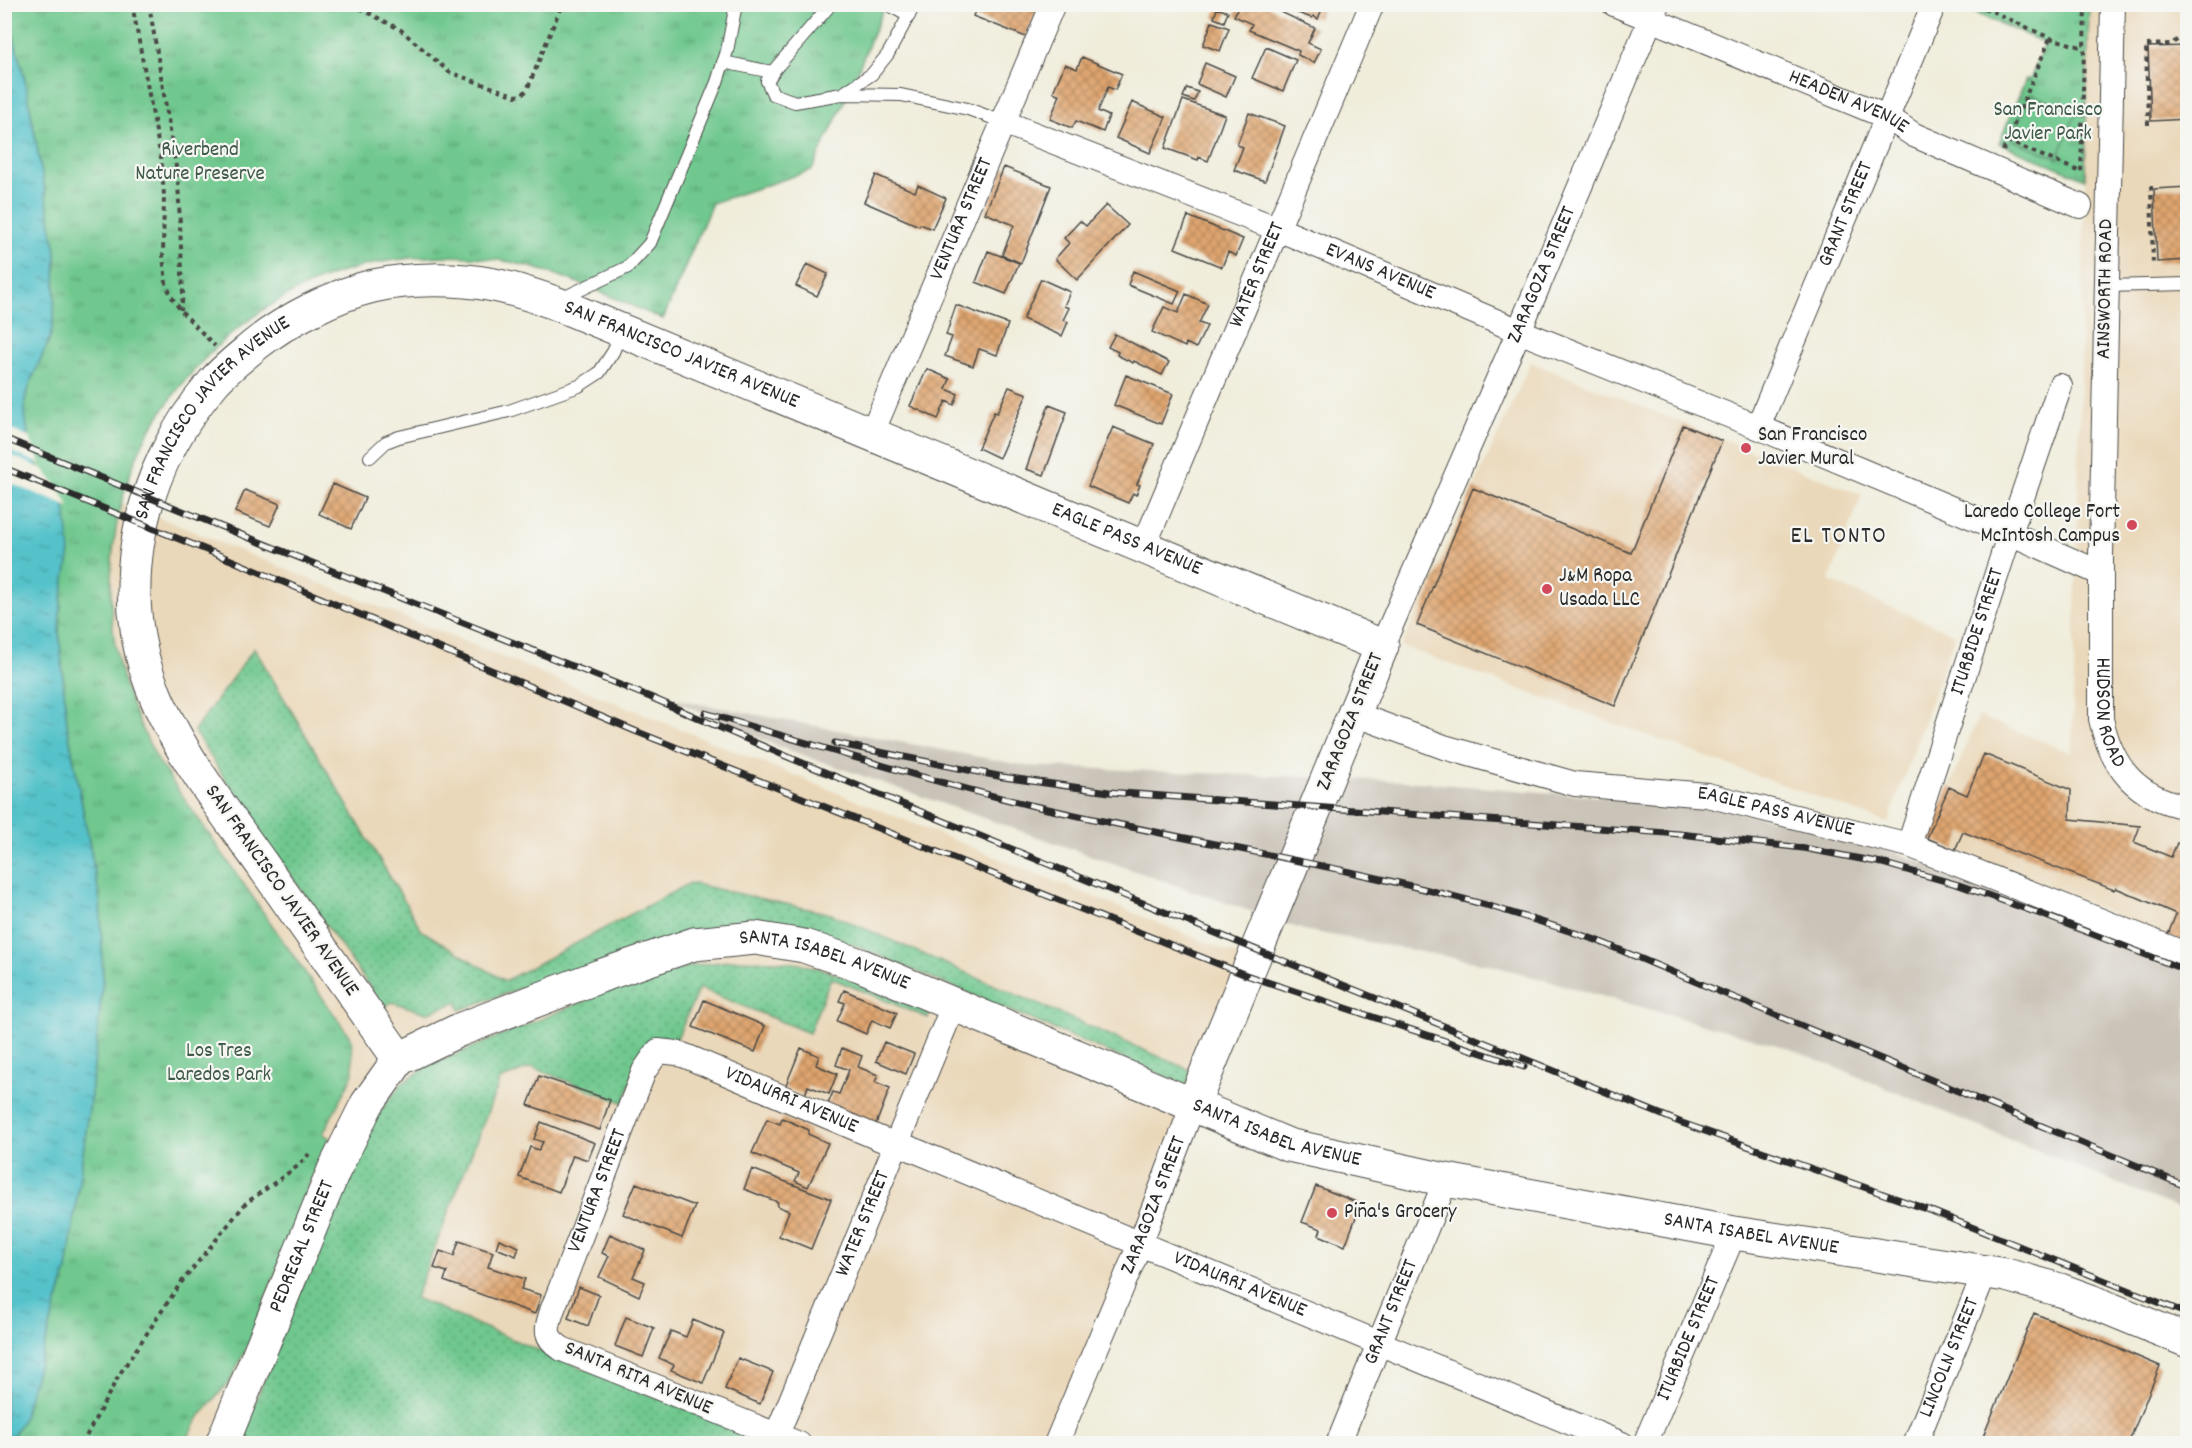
<svg xmlns="http://www.w3.org/2000/svg" width="2192" height="1448" viewBox="0 0 2192 1448" font-family="Dekko,sans-serif">
  <style>
    .built { fill: #ead8ba }
    .railway { fill: #cac3b8 }
    .grass { fill: url(#grass-dots); stroke: #4d7a5c; stroke-width: 1.5 }
    .park { fill: url(#park-tufts); stroke: #4d7a5c; stroke-width: 1.5 }
    .pitch { fill: #6fc88e; stroke: #4d7a5c; stroke-width: 1.5 }
    .water { fill: url(#water-ripples); stroke: #40767a; stroke-width: 1.5 }
    .pier { fill: #f0eddb }
    .building { fill: url(#building-cross-hatch) }
    .lines { fill: none; stroke-linecap: round; stroke-linejoin: round }
    .lane-casing { stroke: #494845; stroke-width: 14 }
    .street-casing { stroke: #494845; stroke-width: 26 }
    .secondary-casing { stroke: #494845; stroke-width: 35 }
    .path { stroke: #494845; stroke-width: 4; stroke-dasharray: 4.5 4.5; stroke-linecap: butt }
    .lane { stroke: #fff; stroke-width: 12 }
    .street { stroke: #fff; stroke-width: 24 }
    .secondary { stroke: #fff; stroke-width: 33 }
    .rail-casing { stroke: #2b2b2b; stroke-width: 7 }
    .rail { stroke: #f6f6f2; stroke-width: 4.5; stroke-dasharray: 14; stroke-linecap: butt }
    .poi-dot { fill: #d1495b; stroke: #f6f6f2; stroke-width: 2 }
    .labels { text-anchor: middle; dominant-baseline: central; stroke-width: 4.5; stroke-linejoin: round; paint-order: stroke }
    .street-label { font-size: 21px; fill: #2b2b2b; stroke: #f6f6f2 }
    .park-label { font-size: 21px; fill: #3f5a49; stroke: #f6f6f2 }
    .poi-label { font-size: 21px; fill: #2b2b2b; stroke: #f6f6f2; text-anchor: start }
    .quarter-label { font-size: 24px; letter-spacing: 1.5px; fill: #2b2b2b; stroke: #f6f6f2 }
  </style>
  <defs>
    <pattern id="grass-dots" width="8" height="8" patternUnits="userSpaceOnUse" patternTransform="scale(1.5)"><rect width="8" height="8" fill="#6fc88e"/><path d="M2 2h.1M6 6h.1" fill="none" stroke="#5ba374" stroke-width="1.8" stroke-linecap="round"/></pattern>
    <pattern id="park-tufts" width="24" height="20" patternUnits="userSpaceOnUse" patternTransform="scale(1.5)"><rect width="24" height="20" fill="#6fc88e"/><path d="M3 7l-1-3M5 7V3M7 7l1-3M15 17l-1-3M17 17v-4M19 17l1-3" fill="none" stroke="#5ba374"/></pattern>
    <pattern id="water-ripples" width="26" height="14" patternUnits="userSpaceOnUse" patternTransform="scale(1.5)"><rect width="26" height="14" fill="#54c2ca"/><path d="M2 4q2-2 4 0t4 0M15 11q2-2 4 0t4 0" fill="none" stroke="#469ea4"/></pattern>
    <pattern id="building-cross-hatch" width="8" height="8" patternUnits="userSpaceOnUse" patternTransform="scale(1.5)"><rect width="8" height="8" fill="#dfa56f"/><path d="M0 0l8 8M0 8l8-8" fill="none" stroke="#b5875b"/></pattern>
  </defs>
  <rect width="100%" height="100%" fill="#f6f6f2"/>
  <filter id="ink" filterUnits="userSpaceOnUse"><feTurbulence type="fractalNoise" baseFrequency=".0167" numOctaves="2"/><feDisplacementMap in="SourceGraphic" scale="12" xChannelSelector="R" yChannelSelector="G"/><feConvolveMatrix kernelMatrix="1 2 1 2 8 2 1 2 1" color-interpolation-filters="sRGB"/></filter>
  <filter id="wash" filterUnits="userSpaceOnUse"><feTurbulence type="fractalNoise" baseFrequency=".008" numOctaves="4" result="noise"/><feDisplacementMap in="SourceGraphic" scale="24" xChannelSelector="R" yChannelSelector="G"/><feGaussianBlur stdDeviation="1.35" result="paint"/><feColorMatrix in="noise" values="0 0 0 0 0 0 0 0 0 0 0 0 0 0 0 0 0 1.4 0 .05"/><feComposite in="paint" operator="in"/></filter>
  <g filter="url(#wash)">
    <rect width="100%" height="100%" fill="#f0eddb"/>
    <!-- built -->
    <path class="built" d="M2089,5H2187V945L1927,838L1979,716L2072,753Z
      M1531,362L1862,495L1829,581L1955,634L1888,823L1401,646Z
      M39,469L1252,961L1056,1443L7,1444L33,1385L67,1270L94,868L81,794Z"/>
    <!-- railway -->
    <path class="railway" d="M669,698L1027,766L1403,781L1704,805L1856,836L2187,970V1212L1788,1048L1491,965L1304,930L777,746Z"/>
    <!-- grass -->
    <path class="grass" d="M254,648L422,931L505,981L690,883L831,914L1192,1071L1186,1085L854,945L802,930L569,971L460,1010L457,1002L426,1013L392,1002L384,1007L255,825L194,731Z
      M736,960C757,960 779,960 800,964C845,973 888,995 930,1013L928,1018L831,978L809,1033L699,988L676,1041C667,1039 660,1037 652,1042C639,1049 629,1088 624,1103L531,1067L500,1080L415,1298L528,1346L752,1436L759,1443L238,1444L366,1129L402,1083L430,1065L623,985L690,966Z"/>
    <!-- park -->
    <path class="park" d="M5,5H885L849,92L812,170L712,203L663,319C619,301 574,278 527,266C486,255 438,254 396,260C310,271 236,318 182,384C170,400 157,417 147,435C113,500 103,582 117,655C124,693 141,729 160,764L352,1040L353,1074L323,1134L330,1138L311,1179L249,1343L230,1381L199,1417L185,1443H7L22,1420L67,1270L91,1094L103,979L100,900L67,725L59,631L61,601L39,469L30,449L26,434L25,399L31,381L50,338L54,319L56,252L25,80Z
      M1957,5H2089L2085,179L1999,143L2026,79L2030,80L2045,43Z"/>
    <!-- pitch -->
    <path class="pitch" d="M2030,94L2076,113L2058,158L2011,139Z"/>
    <!-- water -->
    <path class="water" d="M5,4L25,80L56,252L54,319L50,338L31,381L25,399V413L30,449L39,469L65,505L70,552L61,601L59,631L67,725L100,900L103,979L91,1094L67,1270L22,1420L15,1433L5,1444Z"/>
    <!-- pier -->
    <path class="pier" d="M5,427L30,438L40,464L5,449Z
      M5,453L43,469L59,488L69,507L5,481Z"/>
    <g id="blocks">
      <!-- building -->
      <path class="building" d="M978,4H1040L1026,37L973,16Z
        M1240,4H1264L1315,28L1308,43L1321,49L1314,63L1298,55L1299,51L1249,30L1252,24L1234,16Z
        M1288,4H1324L1318,19L1313,16L1312,18L1298,13L1300,10Z
        M1217,8L1228,12L1224,22L1214,18Z
        M1212,22L1229,28L1220,51L1203,45Z
        M2188,46V119L2151,121L2148,47Z
        M1266,47L1296,60L1283,91L1252,78Z
        M1082,57L1122,74L1115,90L1108,87L1098,111L1109,116L1103,132L1076,121L1072,128L1050,119L1060,95L1053,92L1065,64L1077,69Z
        M1205,63L1235,76L1226,97L1197,84Z
        M1187,88L1198,92L1194,101L1183,97Z
        M1183,100L1225,115L1208,161L1199,157L1198,160L1165,148Z
        M1132,102L1166,117L1150,153L1116,138Z
        M1249,113L1285,126L1265,181L1234,170L1243,147L1237,145Z
        M1004,167L1051,186L1021,263L1002,255L1014,225L985,213Z
        M876,175L915,192L918,185L946,198L932,229L920,224L919,226L864,202Z
        M2188,187V260L2157,262L2154,189Z
        M1106,205L1128,225L1077,280L1055,259L1069,243L1064,238L1080,221L1086,226Z
        M1188,216L1243,239L1236,256L1228,252L1222,267L1175,248Z
        M988,251L1019,263L1006,294L976,282Z
        M807,264L828,274L817,296L796,286Z
        M1133,271L1180,291L1174,304L1128,285Z
        M1041,279L1070,292L1064,306L1069,308L1063,320L1068,322L1062,336L1023,319Z
        M1186,294L1208,304L1199,323L1207,326L1196,348L1186,343L1185,347L1152,332L1164,307L1178,313Z
        M956,305L1008,324L997,355L979,349L973,366L945,356L952,337L946,335Z
        M1115,334L1169,362L1162,375L1134,361L1133,363L1117,355L1118,352L1108,347Z
        M927,369L950,379L946,389L958,394L954,405L946,401L938,419L910,406Z
        M1126,375L1173,394L1161,424L1114,405Z
        M1009,387L1027,394L999,458L978,448L994,412L997,413Z
        M1049,405L1067,412L1044,475L1026,469Z
        M1683,425L1722,441L1615,706L1417,625L1473,488L1631,553Z
        M1113,427L1154,444L1137,484L1140,485L1136,495L1133,493L1128,503L1088,486Z
        M333,484L365,498L351,529L319,514Z
        M245,490L280,504L270,526L235,512Z
        M1984,754L2071,790L2070,819L2140,826L2134,842L2171,857L2177,843L2188,847V945L2167,937L2176,914L2116,888L2114,890L1963,832L1955,850L1927,838L1949,787L1967,795Z
        M844,990L897,1013L890,1028L872,1020L866,1034L837,1021L845,1003L839,1001Z
        M704,1000L765,1026L755,1052L693,1027Z
        M884,1042L914,1054L906,1074L876,1061Z
        M801,1048L819,1056L816,1065L837,1074L829,1094L808,1086L805,1095L785,1087Z
        M842,1048L862,1056L858,1067L878,1075L875,1082L890,1088L876,1124L828,1104L833,1092L839,1094L849,1070L836,1065Z
        M539,1076L610,1100L600,1130L528,1105Z
        M782,1118L809,1130L808,1134L828,1143L808,1187L795,1181L799,1173L752,1153L767,1119L780,1124Z
        M541,1122L595,1143L588,1160L573,1155L559,1192L519,1177L530,1147L539,1150L543,1142L534,1139Z
        M752,1169L831,1199L811,1249L779,1236L789,1211L777,1206L778,1202L744,1189Z
        M636,1183L695,1206L682,1238L623,1214Z
        M1316,1186L1361,1204L1345,1246L1319,1235L1321,1229L1302,1222Z
        M610,1234L645,1250L633,1277L645,1282L639,1296L599,1277L609,1256L602,1253Z
        M499,1239L519,1247L516,1256L496,1248Z
        M459,1241L493,1252L488,1267L525,1279L521,1289L541,1295L535,1314L444,1281L447,1272L434,1268L440,1251L454,1256Z
        M579,1287L599,1295L588,1326L568,1318Z
        M2034,1313L2160,1366L2128,1444H1980Z
        M626,1317L654,1328L643,1357L615,1346Z
        M693,1320L724,1333L703,1383L671,1370L674,1365L659,1358L671,1331L686,1337Z
        M738,1358L773,1372L760,1404L725,1389Z"/>
    </g>
  </g>
  <g filter="url(#ink)">
    <use href="#blocks" fill-opacity="0" stroke="#494845" stroke-width="1.5"/>
    <g class="lines">
      <!-- lane casing -->
      <g class="lane-casing">
        <path id="lane" d="M831,4L775,69L767,81L773,94L795,102L842,94L872,74L888,54L915,4
          M887,4L909,16
          M723,62L772,72
          M843,94L901,95L968,109L1003,122
          M2106,286L2188,284
          M561,299L628,267L650,243L717,82L727,51L736,4
          M370,457L386,442L399,437L509,411L579,386L599,373L613,352L622,331"/>
      </g>
      <!-- street casing -->
      <g class="street-casing">
        <g id="street">
          <path id="s1" d="M1614,4L1887,117L1914,135L2080,206"/>
          <path id="s2" d="M2113,4L2101,556V719C2112,768 2136,798 2188,807"/>
          <path id="s3" d="M1003,122L1278,229L1519,331L1758,427L2010,533L2100,573"/>
          <path id="s4" d="M1758,427L1934,4"/>
          <path id="s5" d="M872,433L1053,4"/>
          <path id="s6" d="M1143,548L1372,4"/>
          <path id="s7" d="M1382,646L1519,331L1657,4"/>
          <path id="s8" d="M1354,714L1444,747L1575,784L1707,795L1909,845L2188,955"/>
          <path id="s9" d="M1909,845L2010,533L2060,386"/>
          <path id="s10" d="M773,1444L954,1004"/>
          <path id="s11" d="M799,1444L562,1349C544,1337 546,1330 552,1311L644,1071L658,1051L677,1053L688,1057L883,1140L897,1143L1622,1444"/>
          <path id="s12" d="M1056,1444L1140,1244L1193,1105"/>
          <path id="s13" d="M1338,1444L1446,1180"/>
          <path id="s14" d="M1645,1444L1734,1233"/>
          <path id="s15" d="M1915,1444L1985,1272"/>
        </g>
      </g>
      <!-- secondary casing -->
      <g class="secondary-casing">
        <g id="secondary">
          <path id="s16" d="M399,1059C354,996 310,933 266,870C231,820 192,771 165,716C108,605 133,477 213,383C225,369 241,357 255,345C286,320 335,295 373,286C409,278 457,278 494,285C514,289 535,296 555,303L1382,646L1193,1105"/>
          <path id="s17" d="M222,1444L334,1170L367,1104L399,1059L459,1030L600,976L694,944L755,938L804,946L860,965L1288,1145L1446,1180L1734,1233L2006,1275L2060,1290L2093,1302L2188,1341"/>
        </g>
      </g>
      <!-- path -->
      <path class="path" d="M132,4L161,158L164,195L163,256L166,283L171,296L181,311L215,346
        M149,4L178,179L183,294L181,310
        M352,4L401,30L449,72L516,96L522,95L527,90L562,4
        M1976,4L2050,38L2084,48
        M2148,125L2146,45L2171,44L2188,33
        M2007,141L2081,172L2085,8L2082,4
        M2003,151L2050,38
        M2151,186L2153,266
        M82,1444L119,1375L180,1284L246,1203L298,1166L309,1154
        M2182,1444L2188,1429"/>
      <!-- lane -->
      <use href="#lane" class="lane"/>
      <!-- street -->
      <use href="#street" class="street"/>
      <!-- secondary -->
      <use href="#secondary" class="secondary"/>
      <!-- rail casing -->
      <g class="rail-casing">
        <path id="rail" d="M4,438L217,525L650,697L788,757L1257,950L1682,1123L1929,1210L2188,1314
          M4,468L231,560L635,731L1246,975L1524,1067
          M705,713C813,744 920,779 1030,805C1181,840 1336,864 1486,905C1523,916 1560,928 1596,940L2188,1187
          M835,743L1003,777L1109,792L1680,834L1803,848L1882,863L1959,885L2046,916L2188,971"/>
      </g>
      <!-- rail -->
      <use href="#rail" class="rail"/>
    </g>
  </g>
  <!-- markers -->
  <g class="poi-dot">
    <circle cx="1746" cy="448" r="6"/>
    <circle cx="2132" cy="525" r="6"/>
    <circle cx="1547" cy="589" r="6"/>
    <circle cx="1332" cy="1213" r="6"/>
  </g>
  <g class="labels">
    <!-- street labels -->
    <g class="street-label">
      <text stroke="none"><textPath href="#s1" startOffset="254">HEADEN AVENUE</textPath></text>
      <text stroke="none"><textPath href="#s4" startOffset="230">GRANT STREET</textPath></text>
      <text stroke="none"><textPath href="#s5" startOffset="232">VENTURA STREET</textPath></text>
      <text stroke="none"><textPath href="#s3" startOffset="406">EVANS AVENUE</textPath></text>
      <text stroke="none"><textPath href="#s7" startOffset="404">ZARAGOZA STREET</textPath></text>
      <text stroke="none"><textPath href="#s6" startOffset="296">WATER STREET</textPath></text>
      <text transform="translate(2106 289) rotate(-89)">AINSWORTH ROAD</text>
      <text stroke="none"><textPath href="#s16" startOffset="1284">SAN FRANCISCO JAVIER AVENUE</textPath></text>
      <text stroke="none"><textPath href="#s16" startOffset="744">SAN FRANCISCO JAVIER AVENUE</textPath></text>
      <text stroke="none"><textPath href="#s16" startOffset="1766">EAGLE PASS AVENUE</textPath></text>
      <text stroke="none"><textPath href="#s9" startOffset="224">ITURBIDE STREET</textPath></text>
      <text stroke="none"><textPath href="#s2" startOffset="710">HUDSON ROAD</textPath></text>
      <text transform="translate(1351 722) rotate(-68)">ZARAGOZA STREET</text>
      <text stroke="none"><textPath href="#s8" startOffset="435">EAGLE PASS AVENUE</textPath></text>
      <text transform="translate(281 891) rotate(55)">SAN FRANCISCO JAVIER AVENUE</text>
      <text stroke="none"><textPath href="#s17" startOffset="876">SANTA ISABEL AVENUE</textPath></text>
      <text stroke="none"><textPath href="#s11" startOffset="724">VIDAURRI AVENUE</textPath></text>
      <text stroke="none"><textPath href="#s17" startOffset="1362">SANTA ISABEL AVENUE</textPath></text>
      <text stroke="none"><textPath href="#s11" startOffset="428">VENTURA STREET</textPath></text>
      <text stroke="none"><textPath href="#s12" startOffset="258">ZARAGOZA STREET</textPath></text>
      <text stroke="none"><textPath href="#s10" startOffset="238">WATER STREET</textPath></text>
      <text stroke="none"><textPath href="#s17" startOffset="1848">SANTA ISABEL AVENUE</textPath></text>
      <text stroke="none"><textPath href="#s17" startOffset="213">PEDREGAL STREET</textPath></text>
      <text stroke="none"><textPath href="#s11" startOffset="1209">VIDAURRI AVENUE</textPath></text>
      <text stroke="none"><textPath href="#s13" startOffset="142">GRANT STREET</textPath></text>
      <text stroke="none"><textPath href="#s14" startOffset="114">ITURBIDE STREET</textPath></text>
      <text stroke="none"><textPath href="#s15" startOffset="93">LINCOLN STREET</textPath></text>
      <text transform="translate(638 1379) rotate(23)">SANTA RITA AVENUE</text>
    </g>
    <!-- park labels -->
    <g class="park-label">
      <text x="2048" y="111">San Francisco<tspan x="2048" dy="24">Javier Park</tspan></text>
      <text x="200" y="151">Riverbend<tspan x="200" dy="24">Nature Preserve</tspan></text>
      <text x="219" y="1052">Los Tres<tspan x="219" dy="24">Laredos Park</tspan></text>
    </g>
    <!-- poi labels -->
    <g class="poi-label">
      <text x="1758" y="436">San Francisco<tspan x="1758" dy="24">Javier Mural</tspan></text>
      <text x="2120" y="513" text-anchor="end">Laredo College Fort<tspan x="2120" dy="24">McIntosh Campus</tspan></text>
      <text x="1559" y="577">J&amp;M Ropa<tspan x="1559" dy="24">Usada LLC</tspan></text>
      <text x="1344" y="1213">Piña's Grocery</text>
    </g>
    <!-- quarter labels -->
    <g class="quarter-label">
      <text x="1839" y="537">EL TONTO</text>
    </g>
  </g>
  <!-- margin -->
  <rect width="2192" height="1448" fill="none" stroke="#f6f6f2" stroke-width="24"/>
</svg>
